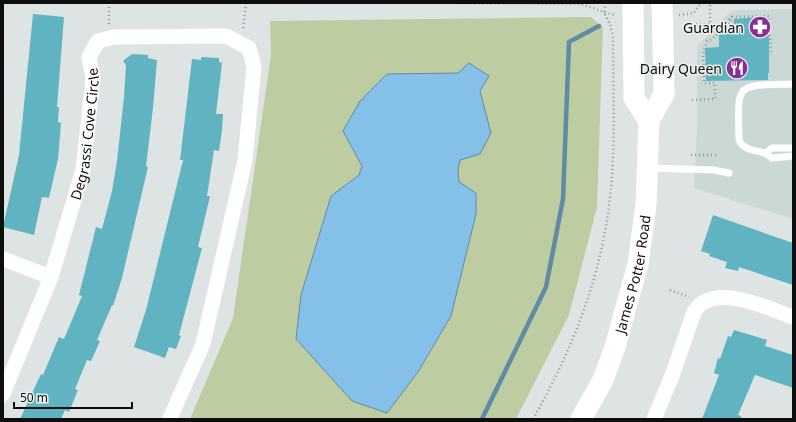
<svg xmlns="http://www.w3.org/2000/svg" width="796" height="422" viewBox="0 0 796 422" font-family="'Noto Sans',sans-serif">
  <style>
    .built { fill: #cbd9d6 }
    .green { fill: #becca1 }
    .water { fill: #84c0e7; stroke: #608ba6 }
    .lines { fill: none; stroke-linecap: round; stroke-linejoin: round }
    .stream { stroke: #608ba6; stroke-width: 4.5 }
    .building { fill: #60b3c0 }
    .path { stroke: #939897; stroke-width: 2.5; stroke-dasharray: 1 3; stroke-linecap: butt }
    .lane { stroke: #fff; stroke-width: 7 }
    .street { stroke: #fff; stroke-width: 15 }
    .secondary { stroke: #fff; stroke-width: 21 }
    .labels { text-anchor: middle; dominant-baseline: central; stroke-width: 3; stroke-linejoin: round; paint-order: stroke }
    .poi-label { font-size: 14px; fill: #0d0f0e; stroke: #ecf1f0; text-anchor: end }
    .street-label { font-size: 14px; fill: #0d0f0e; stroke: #ecf1f0 }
  </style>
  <rect width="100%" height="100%" fill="#dee4e3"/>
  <!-- built -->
  <path class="built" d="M793,9V219L694,188L697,127V46L732,10Z"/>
  <!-- green -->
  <path class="green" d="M591,17L603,27L597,207L569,315L516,419H190L233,318L271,55L270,21Z"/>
  <!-- water -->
  <path class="water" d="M469,63L489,76L480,91L491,133L480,154L460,160L458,169L459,182L476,193V214L451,316L418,372L387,413L352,401L296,339L301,295L331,196L359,175L362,166L343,131L360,101L387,74L458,73Z"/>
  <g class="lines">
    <!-- stream -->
    <path class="stream" d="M482,419L546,287L563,199L569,42L599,26"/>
  </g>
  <!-- building -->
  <path class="building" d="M33,14L64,17L57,107H59L58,122L61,123L58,159L49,198L42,197L34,235L3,227L19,155Z
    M760,17L767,18L769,26V73H768V80L706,81L705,48L719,47V33L734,32V19Z
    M132,54L148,55V58L157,60L153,108L146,166L148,167L122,278L113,306L112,305L97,340L100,341L91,361L87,360L75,389L78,390L69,412L65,410L61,419H20L41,374L43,375L59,337L64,339L82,296L79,295L96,227L102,229L112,191L117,161L124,97L126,65L123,61Z
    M201,57L219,58V62L222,63L216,114H223L222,130L219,151L214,150L207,196H210L198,247L202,248L179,335L181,336L176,349L169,347L165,358L134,347L146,310L183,160H180L192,59L201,60Z
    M713,215L793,243V285L739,267L738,271L725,268L727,262L709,256L710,254L701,251Z
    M734,330L767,340L765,346L793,355V388L755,375L738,415L741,416V419H702L719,375L714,373L718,358L720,359L728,336L731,337Z"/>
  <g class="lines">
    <!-- path -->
    <path class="path" d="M458,3L578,4C591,6 603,13 616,15
      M710,5V24L717,30L732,17
      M679,15L694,13L701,3
      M109,24V3
      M692,24H710
      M243,28L246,3
      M692,100L715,99V83H704L703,54L707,41C713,40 732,23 732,17L769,16L771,55
      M691,155H717
      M670,290L689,297
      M533,419C572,351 602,275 610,197C616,145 613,90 613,37L610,24L604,13L606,3"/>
    <!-- lane -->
    <path class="lane" d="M793,84C734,86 738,81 739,140C743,150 755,150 764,153C767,154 769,156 772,158L793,156
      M765,153L772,148H793
      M650,168L713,170L729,173"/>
    <!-- street -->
    <g class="street">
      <path d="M3,259L51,277"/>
      <path id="s1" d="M3,394L51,277L83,170L93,78L89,57L98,41L114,37L226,36L249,48L254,66L245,160L203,344L170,418"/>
      <path d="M654,419L672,376L694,312C713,281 767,308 793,317"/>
    </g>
    <!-- secondary -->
    <g class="secondary">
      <path d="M633,3L634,98L649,121"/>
      <path id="s2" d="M581,419L603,380L615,347L638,264L646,205L649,121L664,94L662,3"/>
    </g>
  </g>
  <!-- icons -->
  <defs>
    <g id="pharmacy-disc" transform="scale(1.15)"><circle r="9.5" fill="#8b2d97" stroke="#ecf1f0"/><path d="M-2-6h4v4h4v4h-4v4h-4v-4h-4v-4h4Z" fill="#fff"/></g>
    <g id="restaurant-disc" transform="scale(1.15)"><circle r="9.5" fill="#8b2d97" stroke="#ecf1f0"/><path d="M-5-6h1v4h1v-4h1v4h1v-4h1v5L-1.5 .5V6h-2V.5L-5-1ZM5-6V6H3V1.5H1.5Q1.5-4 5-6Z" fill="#fff"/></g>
  </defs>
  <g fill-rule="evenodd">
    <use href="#pharmacy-disc" x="760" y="27"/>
    <use href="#restaurant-disc" x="737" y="68"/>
  </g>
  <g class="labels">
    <!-- poi labels -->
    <g class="poi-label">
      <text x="744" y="27">Guardian</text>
      <text x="722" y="68">Dairy Queen</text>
    </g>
    <!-- street labels -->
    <g class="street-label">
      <text stroke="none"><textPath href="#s1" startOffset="274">Degrassi Cove Circle</textPath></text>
      <text stroke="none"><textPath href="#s2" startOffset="155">James Potter Road</textPath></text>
    </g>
  </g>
  <!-- border -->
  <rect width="796" height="422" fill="none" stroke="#0d0f0e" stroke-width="8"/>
  <!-- scale -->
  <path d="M14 402v6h118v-6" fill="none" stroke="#0d0f0e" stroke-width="2"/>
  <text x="20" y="402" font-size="12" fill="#0d0f0e" stroke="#ecf1f0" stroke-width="3" paint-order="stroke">50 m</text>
</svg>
